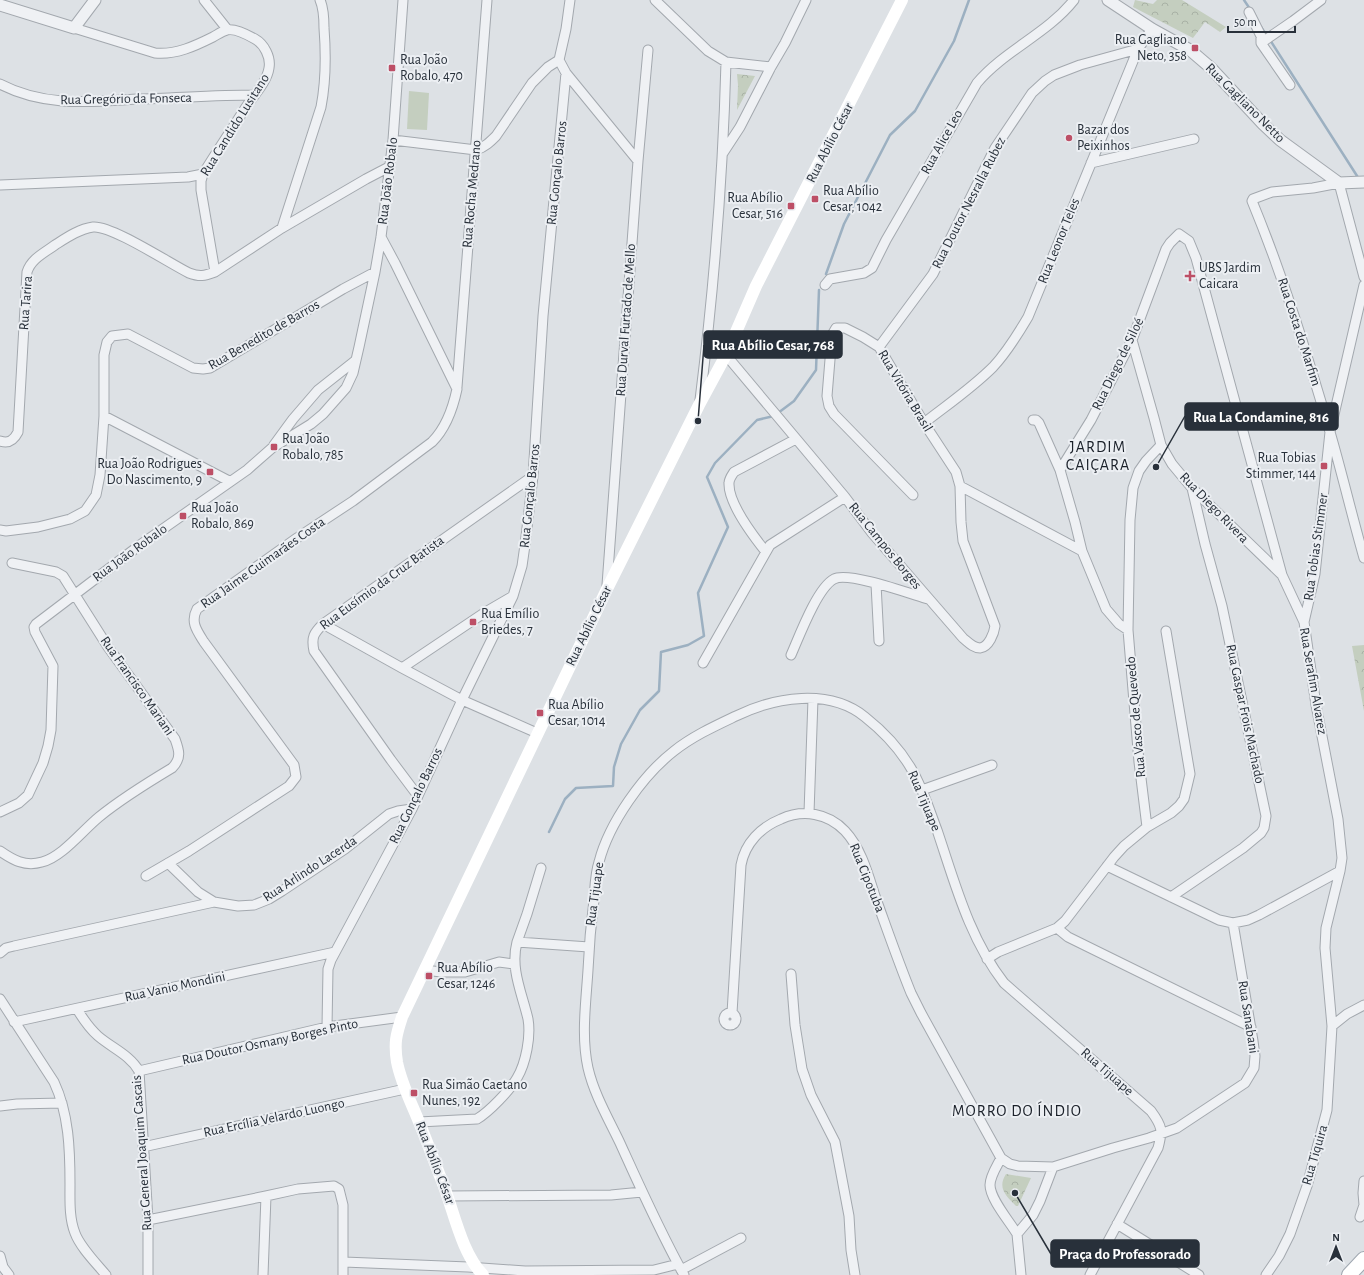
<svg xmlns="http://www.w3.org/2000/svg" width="1364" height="1275" viewBox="0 0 1364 1275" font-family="'Alegreya Sans',sans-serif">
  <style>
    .grass { fill: #c4cebf }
    .forest { fill: url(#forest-crowns) }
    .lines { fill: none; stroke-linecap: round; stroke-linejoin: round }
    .stream { stroke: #9cb0c1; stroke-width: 2.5 }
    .minor-casing { stroke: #a3a8ae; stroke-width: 11 }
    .tertiary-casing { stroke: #a3a8ae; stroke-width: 13 }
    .primary-casing { stroke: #9ea6af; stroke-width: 16 }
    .minor { stroke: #eff1f4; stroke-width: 9 }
    .tertiary { stroke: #eff1f4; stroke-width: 11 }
    .secondary { stroke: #fff; stroke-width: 12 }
    .primary { stroke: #fff; stroke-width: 14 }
    .poi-dot { fill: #bd4f66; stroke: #eceff3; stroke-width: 1.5 }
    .labels { text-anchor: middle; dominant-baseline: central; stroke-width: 4; stroke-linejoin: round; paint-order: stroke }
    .poi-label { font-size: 14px; fill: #28303a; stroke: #eceff3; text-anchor: start }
    .street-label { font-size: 14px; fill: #28303a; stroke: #eceff3 }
    .quarter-label { font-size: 16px; letter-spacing: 1px; fill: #1b212a; stroke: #eceff3 }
    .leader { fill: none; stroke: #28303a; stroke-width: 1.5 }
    .callout-dot { fill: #28303a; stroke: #eceff3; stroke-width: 1.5 }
    .callout { fill: #28303a; stroke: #28303a; stroke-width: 1.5 }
    .callout-label { font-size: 15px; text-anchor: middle; font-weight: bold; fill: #fff }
  </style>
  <defs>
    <pattern id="forest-crowns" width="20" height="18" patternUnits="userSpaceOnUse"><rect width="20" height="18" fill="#c4cebf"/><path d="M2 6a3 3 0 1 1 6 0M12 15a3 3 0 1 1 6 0" fill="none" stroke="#a8b1a5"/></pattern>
  </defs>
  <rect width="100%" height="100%" fill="#dde1e5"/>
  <!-- grass -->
  <path class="grass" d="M409,91L429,93L427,130L407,129Z"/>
  <!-- forest -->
  <path class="forest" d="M1135,0L1153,4L1157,0H1182L1226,27L1220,32L1205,22L1193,38L1133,7Z
    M737,74L755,76L737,110L738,85Z
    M1364,645V711L1352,646Z
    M1006,1174L1031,1178L1018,1206H1016C1006,1196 997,1188 1006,1174Z"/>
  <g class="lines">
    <!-- stream -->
    <path class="stream" d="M1244,0L1250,9
      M1261,27L1267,36
      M1270,40L1359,179
      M826,274L844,224L890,135L915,111L954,41L969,0
      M778,413L794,401L816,370L819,290
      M549,832L565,799L576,788L613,786L614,767L621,744L640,710L659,691L661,652L688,645L704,636L698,593L728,527L707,477L715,463L757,420L774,416"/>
    <!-- minor casing -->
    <g class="minor-casing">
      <path id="minor" d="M204,0L227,29
        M570,0L566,29L559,60L566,73L638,161
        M655,0L708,51L726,62L771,67
        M1249,12L1261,36V43L1290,85
        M74,28L155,53C176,55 195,46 213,37C217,35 222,31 227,30C235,28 248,35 255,39C264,44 271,57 269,68C267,82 254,95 246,107C232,129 217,151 203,174L201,181V190L215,272
        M1261,43L1293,21L1321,0
        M0,84C44,107 89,102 137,99C176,98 216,95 255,95
        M393,140L476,150C485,147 490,142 496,136L532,83L548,67L559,60
        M723,153L740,127L771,67L785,43L806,0
        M1091,163L1194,139
        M0,185L188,177L203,174
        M282,228L321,107C326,81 326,54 324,28C324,19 324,9 320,0
        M1364,277L1339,183L1313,188L1272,192L1253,199L1252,201C1283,276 1307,354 1330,432C1342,473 1352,516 1364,558
        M825,285L830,279L864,273L872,268L886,240L977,83C1005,50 1047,34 1074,0
        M1132,340L1154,418L1161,445L1172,464L1192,488L1282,575
        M707,345L726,355L845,497L872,533L963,638C968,642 973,648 980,648C989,647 994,633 995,626L963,541L961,522L960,486L956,472L924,423L879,347L863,337L845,328H836L832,335L827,396L829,406L834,414L913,495
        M879,347L933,274L995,148L1032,93L1045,81L1054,75L1080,65L1138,49
        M457,387L487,0
        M700,400C714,288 723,175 726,62
        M104,416L229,481
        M1033,420H1036L1039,423L1060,470L1075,522L1082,551L1106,609L1119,624L1128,630
        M924,423C947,405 972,388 993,367C1007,352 1018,334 1028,317L1138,49L1152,29
        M0,441C9,444 14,440 18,432L27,272C31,259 44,253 55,245C66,238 79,229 93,227C111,225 169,263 189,273C200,277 204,276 215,272L282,228L366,179L389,167
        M274,445L293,419L318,390L356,360
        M1060,470L1091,420L1132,340L1166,249L1170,243L1179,234L1189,241L1196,258L1282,575L1304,622L1316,705L1338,819L1342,858L1340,871L1326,928L1325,948L1332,1026L1327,1110L1307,1186L1290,1234L1279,1256L1266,1275
        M960,486L1082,551
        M0,530L6,531L38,527L70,519L85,511L96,495L100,475L104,416V355L107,342L112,336L128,334L193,368L203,369L210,368L343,289L375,272
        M766,552C754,537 728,503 729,483C729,479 732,475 734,472L796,439
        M876,584L879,641
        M607,585L638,161L648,50
        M1304,622L1315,574L1330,432L1364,285
        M323,624L402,668L462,700L537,733
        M791,655C799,637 817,588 834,579C848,571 911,594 928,599
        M703,663L770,545L845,497
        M402,668L484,613L513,596
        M922,790L992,765
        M418,796L391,760L314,651C311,637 314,633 323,624L533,476
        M0,812L19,803L28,795L43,763L48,746L51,730L53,666L35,632L34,627L36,624L140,545L247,470L272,448L311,424L323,414L346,388L353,373L359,347L375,272L381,237L393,140L403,0
        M809,813L813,699
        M1147,827L1171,813L1179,806L1184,799L1190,774L1166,631
        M0,851C13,860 25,867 42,862C62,857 82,831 99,817C121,799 147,783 172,768C182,758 179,750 175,739L108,647L63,576L56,572L12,563
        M168,863L198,892L214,902L238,906L254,905L269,899L282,891L345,849L389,814L398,811L412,809
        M1107,866L1219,920L1233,923L1248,920L1259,915L1340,871
        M146,876L189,851L289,786L296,777L294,765L204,642C197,631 190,622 197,609L297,538L353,501L432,442C446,428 453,408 457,389L395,263L381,237
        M1171,897L1243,848L1261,833L1264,828L1266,816L1222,606L1205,544L1192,488
        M1057,928L1068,937L1251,1027
        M517,942L527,914L541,868
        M0,953L6,948L14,946L214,902
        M987,959L998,952L1057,928L1065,921L1114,857L1124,846L1147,827L1139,762L1128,630L1130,520L1133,488L1139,471L1146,461L1161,445
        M425,970L441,972H465L499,962L514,964
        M791,974L795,1025L802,1069L811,1095L835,1142L849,1216L851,1250L855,1275
        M0,999L54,1082C69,1114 70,1150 70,1184C70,1200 69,1218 75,1233C80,1247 96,1263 106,1275
        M77,1009C83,1019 89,1028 98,1036C112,1048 130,1055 139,1071L148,1220V1275
        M724 1019a6 6 0 1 1 12 0a6 6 0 1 1-12 0Z
        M732,1013L741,865C745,843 761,827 781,819C803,809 828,813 845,831C861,848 868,874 875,896C887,929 898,961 911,993L921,1013L1001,1158L1010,1164L1018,1166L1053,1167L1113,1148L1149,1138L1177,1128L1245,1083L1254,1068L1255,1056L1253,1041L1233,923
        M14,1022L335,952
        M1332,1026L1347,1014L1364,1005
        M327,1027L328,969L331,960L412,809L462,700L513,596L522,566L525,545L533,476L543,316L566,73
        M139,1071L327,1027L402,1017
        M0,1106L17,1104L62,1103
        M419,1122L477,1119C489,1112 510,1090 517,1078C526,1063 531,1036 528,1019C522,993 510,969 517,942L589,947
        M143,1147L405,1089
        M1001,1158C997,1166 990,1176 990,1185C990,1199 1010,1222 1017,1234
        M448,1196L611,1195L642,1192
        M1360,1217L1364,1205L1363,1193L1364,1181
        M148,1220L266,1196L298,1189L334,1186L339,1189L343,1205V1275
        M1117,1224L1199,1275
        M0,1256L3,1267L9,1275
        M344,1262L468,1267L525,1271L654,1270L678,1264
        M681,1270L741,1238
        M263,1275L266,1196
        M684,1275C660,1232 640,1187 620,1143C608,1118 594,1094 588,1068C581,1036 586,1002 588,970C589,946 591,923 594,900C595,887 595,874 599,862C609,823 643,775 674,751C693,736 715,726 736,716C775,697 829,688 865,717C884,732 900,749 912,770C923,789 929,809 937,830C955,883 969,938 1004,983L1151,1111C1162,1126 1163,1130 1158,1148L1090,1275
        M1021,1275L1017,1234L1033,1215L1040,1201L1053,1167"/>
    </g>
    <!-- tertiary casing -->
    <g class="tertiary-casing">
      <path id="tertiary" d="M1108,0L1152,29L1190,50L1211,68L1263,124L1280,140L1339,183L1364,182
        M0,5L74,28L95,0"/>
    </g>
    <!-- primary casing -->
    <g class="primary-casing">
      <path id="primary" d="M1349,1275L1364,1259"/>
    </g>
    <!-- minor -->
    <use href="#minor" class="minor"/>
    <!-- tertiary -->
    <use href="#tertiary" class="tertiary"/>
    <!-- secondary -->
    <path class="secondary" d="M483,1275C461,1252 454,1211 442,1181C434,1161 427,1141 419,1122C411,1102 401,1083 397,1062C394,1043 396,1035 402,1017L607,589L699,405L726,355L756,286L902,0"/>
    <!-- primary -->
    <use href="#primary" class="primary"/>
  </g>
  <!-- markers -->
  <g class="poi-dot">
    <rect x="1191" y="44" width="8" height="8" rx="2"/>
    <rect x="388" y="64" width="8" height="8" rx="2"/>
    <circle cx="1069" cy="138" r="4"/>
    <rect x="811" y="195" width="8" height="8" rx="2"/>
    <rect x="787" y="202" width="8" height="8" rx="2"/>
    <path d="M1188 270h4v4h4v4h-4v4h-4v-4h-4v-4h4z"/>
    <rect x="270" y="443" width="8" height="8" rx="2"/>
    <rect x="1320" y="462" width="8" height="8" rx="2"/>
    <rect x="206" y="468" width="8" height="8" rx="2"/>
    <rect x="179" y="512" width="8" height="8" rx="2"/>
    <rect x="469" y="618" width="8" height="8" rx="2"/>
    <rect x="536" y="709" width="8" height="8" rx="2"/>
    <rect x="425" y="972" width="8" height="8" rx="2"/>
    <rect x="410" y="1089" width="8" height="8" rx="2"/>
  </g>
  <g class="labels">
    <!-- poi labels -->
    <g class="poi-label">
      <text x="1187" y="40" text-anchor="end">Rua Gagliano<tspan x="1187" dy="16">Neto, 358</tspan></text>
      <text x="400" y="60">Rua João<tspan x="400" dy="16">Robalo, 470</tspan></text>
      <text x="1077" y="130">Bazar dos<tspan x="1077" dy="16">Peixinhos</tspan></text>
      <text x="823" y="191">Rua Abílio<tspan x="823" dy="16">Cesar, 1042</tspan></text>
      <text x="783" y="198" text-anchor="end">Rua Abílio<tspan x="783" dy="16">Cesar, 516</tspan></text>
      <text x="1199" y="268">UBS Jardim<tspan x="1199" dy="16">Caicara</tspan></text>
      <text x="282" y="439">Rua João<tspan x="282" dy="16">Robalo, 785</tspan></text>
      <text x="1316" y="458" text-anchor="end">Rua Tobias<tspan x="1316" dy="16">Stimmer, 144</tspan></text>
      <text x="202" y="464" text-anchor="end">Rua João Rodrigues<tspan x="202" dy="16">Do Nascimento, 9</tspan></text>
      <text x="191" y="508">Rua João<tspan x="191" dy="16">Robalo, 869</tspan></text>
      <text x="481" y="614">Rua Emílio<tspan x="481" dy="16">Briedes, 7</tspan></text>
      <text x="548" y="705">Rua Abílio<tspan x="548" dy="16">Cesar, 1014</tspan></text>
      <text x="437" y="968">Rua Abílio<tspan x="437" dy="16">Cesar, 1246</tspan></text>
      <text x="422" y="1085">Rua Simão Caetano<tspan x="422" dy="16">Nunes, 192</tspan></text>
    </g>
    <!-- street labels -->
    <g class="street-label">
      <text transform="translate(126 99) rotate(-1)">Rua Gregório da Fonseca</text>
      <text transform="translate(1245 103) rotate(45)">Rua Gagliano Netto</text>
      <text transform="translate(235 125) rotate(-58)">Rua Candido Lusitano</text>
      <text transform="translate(942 142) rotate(-61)">Rua Alice Leo</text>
      <text transform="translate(830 143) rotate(-63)">Rua Abílio César</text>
      <text transform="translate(557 173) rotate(-84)">Rua Gonçalo Barros</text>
      <text transform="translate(388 181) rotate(-83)">Rua João Robalo</text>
      <text transform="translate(472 194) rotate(-85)">Rua Rocha Medrano</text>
      <text transform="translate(969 203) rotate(-63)">Rua Doutor Nesralla Rubez</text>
      <text transform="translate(1059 241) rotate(-68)">Rua Leonor Teles</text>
      <text transform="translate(26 303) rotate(-86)">Rua Tarira</text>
      <text transform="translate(626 320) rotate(-86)">Rua Durval Furtado de Mello</text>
      <text transform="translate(1299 332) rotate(72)">Rua Costa do Marfim</text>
      <text transform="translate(264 335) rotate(-30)">Rua Benedito de Barros</text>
      <text transform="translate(1118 364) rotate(-64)">Rua Diego de Siloé</text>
      <text transform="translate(905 391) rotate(59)">Rua Vitória Brasil</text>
      <text transform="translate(530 496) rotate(-84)">Rua Gonçalo Barros</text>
      <text transform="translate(1214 508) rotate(46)">Rua Diego Rivera</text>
      <text transform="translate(885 546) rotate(51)">Rua Campos Borges</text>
      <text transform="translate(1316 547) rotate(-82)">Rua Tobias Stimmer</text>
      <text transform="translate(130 553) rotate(-36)">Rua João Robalo</text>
      <text transform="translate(263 563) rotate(-35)">Rua Jaime Guimarães Costa</text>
      <text transform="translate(382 583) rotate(-36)">Rua Eusímio da Cruz Batista</text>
      <text transform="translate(589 626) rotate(-64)">Rua Abílio César</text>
      <text transform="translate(1313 681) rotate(80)">Rua Serafim Alvarez</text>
      <text transform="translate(137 686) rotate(55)">Rua Francisco Mariani</text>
      <text transform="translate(1245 714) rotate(78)">Rua Gaspar Frois Machado</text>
      <text transform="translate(1136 717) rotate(-95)">Rua Vasco de Quevedo</text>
      <text transform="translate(416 796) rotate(-64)">Rua Gonçalo Barros</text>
      <text transform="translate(924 801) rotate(67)">Rua Tijuape</text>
      <text transform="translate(310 869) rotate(-33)">Rua Arlindo Lacerda</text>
      <text transform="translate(867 878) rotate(68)">Rua Cipotuba</text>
      <text transform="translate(595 894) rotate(-82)">Rua Tijuape</text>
      <text transform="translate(175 987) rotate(-12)">Rua Vanio Mondini</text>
      <text transform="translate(1248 1017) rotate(81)">Rua Sanabani</text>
      <text transform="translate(270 1042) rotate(-12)">Rua Doutor Osmany Borges Pinto</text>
      <text transform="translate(1107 1072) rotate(41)">Rua Tijuape</text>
      <text transform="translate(274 1118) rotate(-12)">Rua Ercília Velardo Luongo</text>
      <text transform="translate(142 1153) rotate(-94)">Rua General Joaquim Cascais</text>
      <text transform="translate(1315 1155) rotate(-74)">Rua Tiquira</text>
      <text transform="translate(435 1163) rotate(69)">Rua Abílio César</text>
    </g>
    <!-- quarter labels -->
    <g class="quarter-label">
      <text x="1098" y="447">JARDIM<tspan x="1098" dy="18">CAIÇARA</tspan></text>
      <text x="1017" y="1111">MORRO DO ÍNDIO</text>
    </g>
  </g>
  <!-- callouts -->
  <path class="leader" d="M698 421L704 345M1156 467L1185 416M1015 1193L1051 1254"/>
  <g class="callout-dot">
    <circle cx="698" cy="421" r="4"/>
    <circle cx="1156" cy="467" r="4"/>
    <circle cx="1015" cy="1193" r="4"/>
  </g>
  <g class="callout">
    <rect x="704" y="331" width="138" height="27" rx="4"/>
    <rect x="1185" y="403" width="153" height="27" rx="4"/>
    <rect x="1051" y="1240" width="148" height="27" rx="4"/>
  </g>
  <g class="callout-label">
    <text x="773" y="350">Rua Abílio Cesar, 768</text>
    <text x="1261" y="422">Rua La Condamine, 816</text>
    <text x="1125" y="1259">Praça do Professorado</text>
  </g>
  <!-- north arrow -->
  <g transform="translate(1336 1247)" stroke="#eceff3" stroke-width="3" paint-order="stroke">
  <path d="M0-3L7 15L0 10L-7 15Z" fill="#28303a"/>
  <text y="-6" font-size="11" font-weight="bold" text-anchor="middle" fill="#28303a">N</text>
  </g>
  <!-- scale -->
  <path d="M1228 26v6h67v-6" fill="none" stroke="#28303a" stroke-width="2"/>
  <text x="1234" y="26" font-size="12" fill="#28303a" stroke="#eceff3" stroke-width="3" paint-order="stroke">50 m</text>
</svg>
